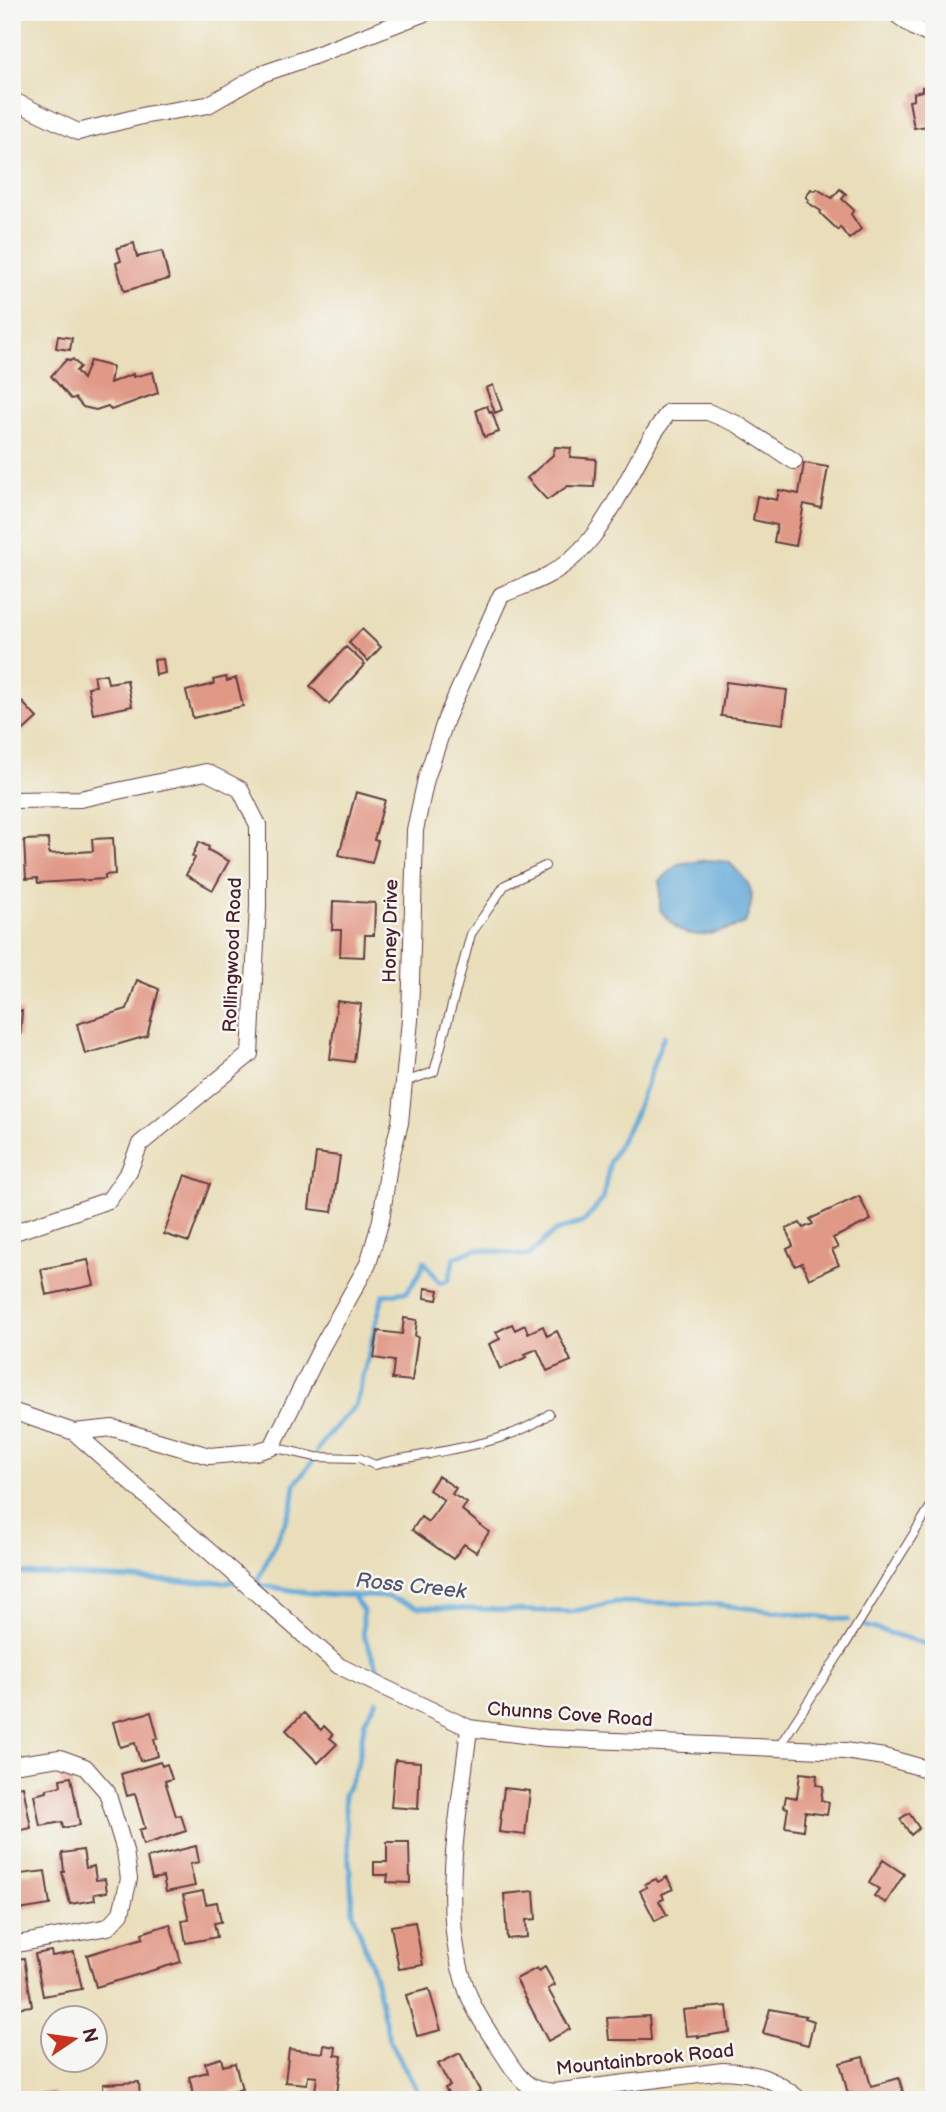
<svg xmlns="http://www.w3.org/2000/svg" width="946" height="2112" viewBox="0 0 946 2112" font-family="'Balsamiq Sans',sans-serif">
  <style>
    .water { fill: #61a8d7; stroke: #566481; stroke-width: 2 }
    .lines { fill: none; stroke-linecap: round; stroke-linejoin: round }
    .stream { stroke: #61a8d7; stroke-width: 5 }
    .building { fill: #e19987 }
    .lane-casing { stroke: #623c40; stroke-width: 10 }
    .street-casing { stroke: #623c40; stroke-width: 18 }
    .lane { stroke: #fff; stroke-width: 8 }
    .street { stroke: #fff; stroke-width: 16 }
    .labels { text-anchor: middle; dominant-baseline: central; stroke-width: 5; stroke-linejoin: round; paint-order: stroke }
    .street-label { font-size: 19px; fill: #4a1f2b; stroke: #f6f6f2 }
    .water-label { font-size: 21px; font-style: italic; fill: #535670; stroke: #f6f6f2 }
  </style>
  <rect width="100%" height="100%" fill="#f6f6f2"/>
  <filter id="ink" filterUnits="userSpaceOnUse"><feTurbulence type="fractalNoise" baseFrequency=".0143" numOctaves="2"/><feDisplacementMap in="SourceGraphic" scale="14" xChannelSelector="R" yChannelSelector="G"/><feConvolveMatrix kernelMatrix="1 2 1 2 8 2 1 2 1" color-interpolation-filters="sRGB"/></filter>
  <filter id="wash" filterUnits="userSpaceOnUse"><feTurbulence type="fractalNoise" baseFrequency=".00686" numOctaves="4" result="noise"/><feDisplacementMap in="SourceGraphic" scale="28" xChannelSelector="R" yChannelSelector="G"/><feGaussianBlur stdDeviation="1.57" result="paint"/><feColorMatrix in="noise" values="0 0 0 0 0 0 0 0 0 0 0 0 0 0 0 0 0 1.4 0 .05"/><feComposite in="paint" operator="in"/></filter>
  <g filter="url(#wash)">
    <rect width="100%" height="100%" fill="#e9deb9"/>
    <!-- water -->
    <path class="water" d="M708,860L729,862C752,886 758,891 745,923C728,930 697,941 680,930C672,925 666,916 660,910V881L678,864Z"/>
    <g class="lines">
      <!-- stream -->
      <path class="stream" d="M317,1451L325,1438L356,1405L383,1295L407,1292L419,1274L424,1261L440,1283L449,1280L454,1258L476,1249L528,1256L555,1231L584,1222L603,1199L610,1161L634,1117L664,1036
        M12,1573L195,1582H236
        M253,1584L316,1594L388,1597L417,1607L570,1612L616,1602L712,1604L848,1620
        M256,1584L292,1507L295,1484L312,1462
        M352,1595L363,1611V1633L379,1672
        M865,1626L934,1646
        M377,1701L365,1720L357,1767L344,1795L353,1912L375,1977L389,2039L422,2100"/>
    </g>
    <g id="blocks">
      <!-- building -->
      <path class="building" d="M934,84V125L914,128L909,101L914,100V93L922,91V87Z
        M811,189L814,191L817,189L832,198L840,189L846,194L842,199L854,210L851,214L861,229L849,239L840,227L838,230L820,213L821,211L807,202L809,200L806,197Z
        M134,243L137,257L162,251L169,279L124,291L116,263L121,261L117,248Z
        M58,336L72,338L70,350L56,348Z
        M67,359L70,361L73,359L80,367L76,371L83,379L90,361L113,367L110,383L133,374V377L153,372L158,393L111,410L108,406L96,410L83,407L75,398L71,399L51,376Z
        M493,385L502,410L495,413L486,388Z
        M487,406L490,413L492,412L499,432L484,437L476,410Z
        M555,447L571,448L570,457L596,459L594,487L568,486L547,500L527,478L553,455Z
        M804,463L828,467L821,508L804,504L796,546L774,542L777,525L753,520L757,496L777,500L779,490L799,494Z
        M362,629L381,647L368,661L349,643Z
        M346,647L365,664L329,704L310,686Z
        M163,659L165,673L156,675L154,660Z
        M106,674L108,683L127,680L132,706L93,714L88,687L96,686L94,676Z
        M226,677L227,681L236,678L243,706L193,718L186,691L214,684L213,680Z
        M726,682L787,690L783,724L721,716Z
        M12,691L37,718L15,738L12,736Z
        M356,792L385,800L374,840L378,841L372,863L339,855Z
        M113,838L115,874L105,875V879L38,883L37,878L26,879L24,840L48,839L49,854L93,851L92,839Z
        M199,842L209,847L208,850L229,861L213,890L186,875L195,858L192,856Z
        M333,901L375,903L374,935H365L364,957L340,956L341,930H332Z
        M137,980L159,989L147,1036L85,1054L77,1024L127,1009Z
        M337,1001L361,1004L354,1062L330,1059Z
        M12,1010L22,1011L20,1037L12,1036Z
        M316,1153L340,1156L332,1212L309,1209Z
        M185,1175L210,1184L189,1242L164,1234Z
        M859,1196L871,1220L833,1238L838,1248L832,1250L839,1265L809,1279L802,1263L795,1266L787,1249L793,1246L786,1229L800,1223L803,1228L813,1224L810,1219Z
        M88,1260L94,1285L46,1295L41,1269Z
        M425,1288L439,1290L437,1300L424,1298Z
        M404,1318L417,1320L415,1336L418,1337L412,1381L392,1379L394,1361L374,1358L378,1331L402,1334Z
        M512,1324L515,1330L525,1325L528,1333L543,1326L547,1336L557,1331L571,1361L547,1371L537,1349L525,1354L527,1357L500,1369L489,1344L500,1339L496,1332Z
        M438,1476L456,1488L452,1494L467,1503L462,1510L489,1532L476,1552L464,1544L453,1559L412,1530L421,1517L428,1522L444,1500L429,1490Z
        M151,1712L158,1738L154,1739L158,1756L140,1761L135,1743L120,1747L113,1722Z
        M304,1713L321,1730L324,1726L333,1735L330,1738L337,1744L318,1763L286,1730Z
        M395,1760L420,1762L418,1809L391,1807Z
        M160,1762L162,1766L167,1764L172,1779L165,1781L176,1816L181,1815L186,1831L143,1845L139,1830L145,1828L135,1794L127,1796L121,1774Z
        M800,1773L817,1775L816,1785L823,1786L821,1800L829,1802L827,1815L805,1812L803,1830L785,1827L788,1808L784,1807L786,1796L797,1798Z
        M71,1777L80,1825L63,1828L62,1822L40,1826L34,1795L47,1792V1789L61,1786L60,1779Z
        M23,1786L31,1828L12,1832V1788Z
        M504,1788L530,1791L525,1835L499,1832Z
        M909,1813L919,1828L911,1835L900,1819Z
        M387,1842H409L410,1883L387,1882L388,1875H374V1862H387Z
        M196,1846L199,1862L190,1864L195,1886L166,1892L163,1877L152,1879L147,1858Z
        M83,1850L86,1868L94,1866L96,1880L105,1879L107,1892L94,1894L95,1900L70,1904L62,1872H64L62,1853Z
        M883,1860L904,1874L886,1903L874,1896L879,1889L869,1883Z
        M20,1866L21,1874L45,1871L50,1905L12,1911V1867Z
        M667,1877L673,1889L662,1894L664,1899L659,1901L667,1915L655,1921L640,1891L647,1887L645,1884L656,1879L658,1882Z
        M203,1891L206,1904L217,1902L221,1922L214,1923L217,1937L186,1943L182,1921L189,1920L183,1895Z
        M534,1891L536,1919L526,1920L527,1937L507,1939L504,1894Z
        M415,1922L423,1965L399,1969L391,1926Z
        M170,1924L181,1962L96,1987L87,1955L143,1938L142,1933Z
        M51,1951L52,1956L74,1952L82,1989L43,1996L35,1954Z
        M24,1958L32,2006L16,2008L15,2002H12V1960Z
        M545,1967L555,1985L548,1989L570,2029L548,2041L516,1979L537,1968L539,1971Z
        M429,1989L441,2030L417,2036L406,1995Z
        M727,2006L730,2032L698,2037V2035L686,2036L683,2010Z
        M770,2009L806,2016L805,2018L814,2021L808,2045L763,2033Z
        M649,2016L651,2040H609L607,2018Z
        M324,2045L336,2047L335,2055L342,2056L337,2094L315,2091L317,2077L308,2076L307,2084L285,2082L289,2049L323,2053Z
        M460,2053L480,2091L467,2100H456L454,2095L450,2097L445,2088L450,2086L438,2064Z
        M863,2057L871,2086L899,2078L903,2092L875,2100H853L851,2093L848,2094L840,2063Z
        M221,2058L223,2066L235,2063L242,2089L195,2100L189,2077L207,2072L205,2063Z
        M139,2082L140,2100H104L103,2084Z
        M55,2092L56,2100H13V2095Z"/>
    </g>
  </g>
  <g filter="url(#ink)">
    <use href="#blocks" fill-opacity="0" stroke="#623c40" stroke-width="2"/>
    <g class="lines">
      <!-- lane casing -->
      <g class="lane-casing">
        <path id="lane" d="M404,1082L434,1072L471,934L505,885L545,866
          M272,1447L316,1457L359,1458L375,1465C392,1459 410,1458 429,1454C468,1446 516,1439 549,1414
          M778,1748L840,1653L934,1501"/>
      </g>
      <!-- street casing -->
      <g class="street-casing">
        <path id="street" d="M893,12L915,28L934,37
          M12,100L78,132L146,115L208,105L262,74L311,57L427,12
          M12,800L80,799L206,772L240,789L258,825V907L250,1054L140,1144L129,1171L109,1200L12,1233
          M12,1411L74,1432L339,1666L469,1728L546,1738L845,1751L884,1757L934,1771
          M74,1432L113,1428L209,1456L255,1452L272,1447L322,1346L368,1264L381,1220L389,1165L400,1123L410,1020L415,830L426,779L446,719L501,595C517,588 535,583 550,574C611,540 628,463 669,412H708L737,424L794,461
          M469,1728C460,1815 434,1921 473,2005C480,2019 489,2033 498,2046C507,2059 518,2080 532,2087C538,2090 547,2091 553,2092L723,2071C756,2072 775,2079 800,2100
          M12,1765L60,1758L85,1767L107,1792L125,1851L129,1879L121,1913L108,1927L12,1945"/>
      </g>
      <!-- lane -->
      <use href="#lane" class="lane"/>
      <!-- street -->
      <use href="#street" class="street"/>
    </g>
  </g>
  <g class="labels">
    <!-- street labels -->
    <g class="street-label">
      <text transform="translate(391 931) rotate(-89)">Honey Drive</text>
      <text transform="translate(233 955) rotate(-88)">Rollingwood Road</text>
      <text transform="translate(570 1715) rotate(4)">Chunns Cove Road</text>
      <text transform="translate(645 2060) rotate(-6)">Mountainbrook Road</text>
    </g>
    <!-- water labels -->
    <g class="water-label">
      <text transform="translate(411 1586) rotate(6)">Ross Creek</text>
    </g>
  </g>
  <!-- margin -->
  <rect width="946" height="2112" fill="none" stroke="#f6f6f2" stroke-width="42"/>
  <!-- north arrow -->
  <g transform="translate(74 2039) rotate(77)"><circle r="33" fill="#f6f6f2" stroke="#b1a0a2" stroke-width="2"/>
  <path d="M0-5L12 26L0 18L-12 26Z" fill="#c8321e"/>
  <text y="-10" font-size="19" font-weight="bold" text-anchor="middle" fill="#4a1f2b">N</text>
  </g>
</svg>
